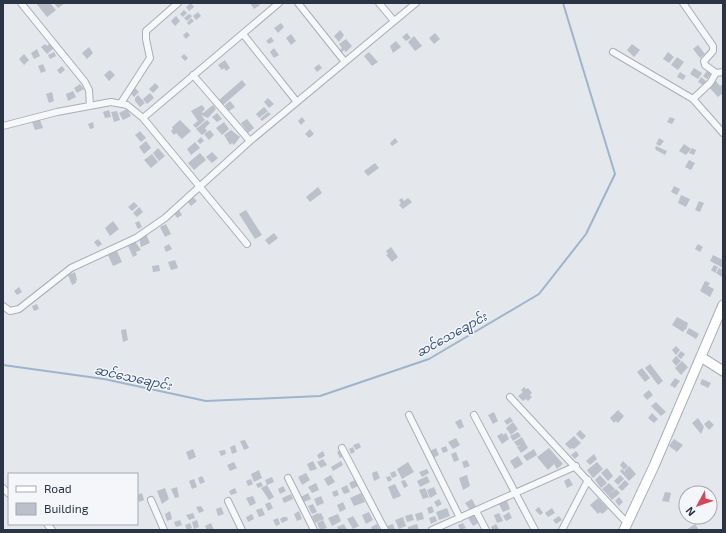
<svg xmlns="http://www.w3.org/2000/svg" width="726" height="533" viewBox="0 0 726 533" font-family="'Exo 2','Noto Sans Myanmar',sans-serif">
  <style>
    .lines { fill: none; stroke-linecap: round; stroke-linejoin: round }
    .stream { stroke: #9fb4cc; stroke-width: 2 }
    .building { fill: #bbc0ca }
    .street-casing { stroke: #a9aeb7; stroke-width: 8 }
    .secondary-casing { stroke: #a9aeb7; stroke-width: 11 }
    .street { stroke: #f7f8fa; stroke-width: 6 }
    .secondary { stroke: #fff; stroke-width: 9 }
    .labels { text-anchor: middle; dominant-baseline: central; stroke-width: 3; stroke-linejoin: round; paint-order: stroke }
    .water-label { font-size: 12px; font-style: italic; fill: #34527a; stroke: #f4f6f9 }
  </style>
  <rect width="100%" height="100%" fill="#e4e7ec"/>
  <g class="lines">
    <!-- stream -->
    <path class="stream" d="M3,365L104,379L206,401L320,396L429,359L539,294L586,234L615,174L563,3"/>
  </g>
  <!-- building -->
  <path class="building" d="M36,3H50L56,10L47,17Z
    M54,3H65L58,8Z
    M191,3L194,7L189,11L186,7Z
    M250,3H259L260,5L254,9Z
    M184,10L187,13L183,17L180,14Z
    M198,12L201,16L196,20L193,16Z
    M189,14L192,16L187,21L184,18Z
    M176,16L180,21L175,26L171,21Z
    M191,18L194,21L189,25L187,23Z
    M281,23L284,27L278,33L274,28Z
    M340,30L344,35L339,42L334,36Z
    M187,32L190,35L186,39L183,35Z
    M407,33L411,38L406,41L402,37Z
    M435,33L440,39L434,44L429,38Z
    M291,34L296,41L291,45L286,38Z
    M414,36L422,46L415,51L408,42Z
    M271,37L274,41L269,44L266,41Z
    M346,39L352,46L346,52L344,50L342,52L340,50L342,48L339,44Z
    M396,41L401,47L393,53L390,46Z
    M50,43L54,48L47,54L41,47L45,44L47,46Z
    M632,44L640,50L634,57L627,50Z
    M698,45L705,54L700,58L693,49Z
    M89,47L93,53L87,59L82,53Z
    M274,48L279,55L274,58L270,52Z
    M37,49L40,56L34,59L31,53Z
    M54,52L56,56L50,59L48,55Z
    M369,52L378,62L372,66L364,56Z
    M668,52L674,57L669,63L663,59Z
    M24,54L29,60L24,65L19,59Z
    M184,54L188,58L185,61L181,57Z
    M677,57L684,62L678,70L671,65Z
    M225,60L230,68L226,71L224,68L222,70L218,65Z
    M43,64L46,71L41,73L38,66Z
    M319,64L322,68L317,72L314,68Z
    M62,66L65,70L60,74L57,70Z
    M694,68L702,73L698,79L690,74Z
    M110,70L115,75L109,81L104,75Z
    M707,71L711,74L707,79L703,76Z
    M680,72L686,76L683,80L677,77Z
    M701,77L706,81L703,85L698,82Z
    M242,80L246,85L223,105L219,100Z
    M715,80L720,86L723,84V93L718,97L708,86Z
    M155,83L159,87L153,93L149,89Z
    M80,84L84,89L77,93L74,88Z
    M135,88L139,92L134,97L130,93Z
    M73,91L76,97L68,101L66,94Z
    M52,92L54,101L49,103L46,94Z
    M150,93L154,98L147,104L143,99Z
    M138,95L145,103L140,107L135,101V98Z
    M268,98L274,104L269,108L264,102Z
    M230,101L235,107L229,111L225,105Z
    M202,105L205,109L202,112L203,113L213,105L216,109L208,118L201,115L205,120L196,128L193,125L198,121L191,111Z
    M264,107L268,111L259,118L256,114Z
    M127,109L131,116L123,120L119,113Z
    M109,110L111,117L105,118L103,112Z
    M117,111L120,120L114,122L111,112Z
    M268,112L271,114L262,121L260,119Z
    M217,113L222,119L217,122L212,117Z
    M302,117L305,121L301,125L298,121Z
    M670,117L675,119L672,124L667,122Z
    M247,119L254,128L248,133L241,123Z
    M40,120L43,128L35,130L32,122Z
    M180,120L191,131L182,139L176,133L174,135L171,131L173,129L172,127Z
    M207,120L210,123L205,128L207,131L202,135L196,129Z
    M93,122L94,128L90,129L88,124Z
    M224,122L229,129L222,135L216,128Z
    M310,129L314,134L309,138L305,134Z
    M210,130L214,135L209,140L204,134Z
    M231,130L240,137L234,145L232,143L230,145L224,135Z
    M140,131L146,138L141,142L135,135Z
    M201,137L204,141L200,144L197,141Z
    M395,138L398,142L392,146L390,143Z
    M659,138L664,141L660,146L656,144Z
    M146,141L151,148L144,154L139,147Z
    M195,142L200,148L191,155L187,149Z
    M684,144L691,149L686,155L679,151Z
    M656,146L667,151L665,155L656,150L655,148Z
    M158,148L165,156L159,161L153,153Z
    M692,148L696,150L694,155L689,153Z
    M212,152L218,158L212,163L206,157Z
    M200,153L206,160L194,170L188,163Z
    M152,154L158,162L151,168L144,160Z
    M689,160L695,163L691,170L685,167Z
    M375,163L379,168L368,176L364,171Z
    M674,186L680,189L677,195L671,192Z
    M318,187L322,193L310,202L306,197Z
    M681,195L690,199L686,207L678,203Z
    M193,197L197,201L191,206L187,201Z
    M402,198L404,201L408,198L412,202L403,209L399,205L401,203L399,200Z
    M699,201L704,203L700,212L695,210Z
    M134,202L138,206L132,211L128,207Z
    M139,207L143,212L137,217L133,213Z
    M179,210L182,215L177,218L174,213Z
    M246,210L262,235L255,239L239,214Z
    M113,221L119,229L110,236L105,228Z
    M139,221L142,227L138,229L135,223Z
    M166,224L171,234L165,237L160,227Z
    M274,233L278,238L269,245L265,240Z
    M146,234L150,243L141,247L139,237Z
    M98,239L102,244L98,247L94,242Z
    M134,240L141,250L136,252L137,255L133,257L128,246L131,245L129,242Z
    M169,244L172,249L166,252L164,247Z
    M698,244L703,247L700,252L695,249Z
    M391,247L398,257L392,262L386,255L388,254L386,251Z
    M117,251L122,262L113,266L108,255Z
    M713,255L723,260V268L710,261Z
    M175,260L178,268L171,270L168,262Z
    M159,265L160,271L153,272L152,266Z
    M714,265L718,267L715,273L711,270Z
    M719,268L723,270L722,277L716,273Z
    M75,272L77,280L76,281V283L72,285L68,275Z
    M705,281L710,283L708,286L714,289L710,297L700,291Z
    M19,287L22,292L17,295L14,291Z
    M37,304L39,309L34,311L32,306Z
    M677,317L688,323L686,330L685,329L683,332L672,325Z
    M689,328L699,334L696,339L686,333Z
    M126,329L128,340L123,342L121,330Z
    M676,346L680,350L676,355L672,350Z
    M681,351L685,354L681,359L677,356Z
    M676,356L681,361L676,366L672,361Z
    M682,361L688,367L681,375L675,368Z
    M650,364L657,373L652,377L645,368Z
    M642,368L650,378L645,382L637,372Z
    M657,373L663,381L658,385L652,377Z
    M675,378L680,381L675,388L670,385Z
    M702,379L711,383L708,388L700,384Z
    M524,387L526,389L528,388L532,393L530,395L532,397L528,401L526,399L523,401L518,396L523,392L521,390Z
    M649,390L653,395L647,400L643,395Z
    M656,402L666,412L661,416L651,406Z
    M618,410L624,416L618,423L616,421L614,423L610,418Z
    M494,412L498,421L493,424L488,415Z
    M652,413L658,419L654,423L648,418Z
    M510,417L513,421L507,425L504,421Z
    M698,418L704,427L701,434L692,423Z
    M461,419L464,427L459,429L455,422Z
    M709,420L714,425L709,430L704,424Z
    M513,422L518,429L511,435L506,428Z
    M580,430L586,436L582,440L576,434Z
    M518,432L521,436L513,441L510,436Z
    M502,433L503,435L506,433L509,439L502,444L497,436Z
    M574,436L581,443L574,449L572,448L570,449L565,444Z
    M522,437L528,448L521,453L517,447L521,445L517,446L514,442Z
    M456,438L460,445L453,449L448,442Z
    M674,439L683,445L677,452L669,446Z
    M245,440L249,448L244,450L240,441Z
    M359,443L361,447L356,450L353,445Z
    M235,445L237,452L232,454L230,447Z
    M446,446L448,451L443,453L441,448Z
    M353,447L355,452L351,454L349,449Z
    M436,448L439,455L433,458L430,451Z
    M549,448L563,464L557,469L554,464L548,470L537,457Z
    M193,449L196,457L189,460L186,452Z
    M534,449L537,455L527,461L523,456Z
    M225,450L226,454L221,456L219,451Z
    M341,450L344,456L340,458L337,452Z
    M323,451L325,456L319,459L317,455Z
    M576,451L579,455L575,459L571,455Z
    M456,452L459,460L454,462L451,454Z
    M594,454L597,459L590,465L586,461Z
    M518,456L523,464L515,469L510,461Z
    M323,459L327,465L321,468L317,462Z
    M467,460L470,466L464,468L462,462Z
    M313,461L317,469L310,471L307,464Z
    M341,461L343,465L333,471L331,467Z
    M623,461L628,466L624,470L620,465Z
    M234,462L237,468L230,471L227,465Z
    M408,462L414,472L402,479L397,469Z
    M597,462L603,469L593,478L587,470Z
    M629,466L636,474L629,481L620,471L622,469L625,472V470Z
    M607,468L613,476L608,481L601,473Z
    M427,469L429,473L422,477L419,472Z
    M259,470L262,478L254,482L251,474Z
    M377,471L380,478L374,481L372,473Z
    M395,471L397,476L392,478L390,473Z
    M306,473L310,480L302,485L298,477Z
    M331,475L335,482L328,486L324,479Z
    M467,475L470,486L463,490L459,478Z
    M600,475L607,483L601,488L595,480Z
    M620,475L624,479L618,485L614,481Z
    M202,476L205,482L200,484L198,478Z
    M390,476L392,480L388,482L386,477Z
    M427,476L430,482L420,487L417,481Z
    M272,477L274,482L267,485L265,480Z
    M569,478L573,485L567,488L564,481Z
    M194,479L197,487L192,489L189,481Z
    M251,479L253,484L248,486L246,481Z
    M355,480L358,486L352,489L349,483Z
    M405,480L408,486L404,488L401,481Z
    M625,480L629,484L622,491L618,487Z
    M261,482L263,486L258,488L256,484Z
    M316,483L319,490L312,493L308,487Z
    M609,483L615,489L608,495L602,489Z
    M395,484L401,496L393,499L388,487Z
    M267,485L274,497L269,500L261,488Z
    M347,485L350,492L344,494L341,488Z
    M283,486L286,491L280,494L278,489Z
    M177,487L179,497L175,498L171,489Z
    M434,487L437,494L430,498L427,490Z
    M165,488L169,499L162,504L157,491Z
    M235,488L237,493L231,495L229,491Z
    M425,488L429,497L423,499L419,490Z
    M616,489L620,493L612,500L608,495Z
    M337,490L339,495L334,497L332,492Z
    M665,492L671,493L669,502L662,501Z
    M142,493L144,500L139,502L137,495Z
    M308,493L311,499L304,502L301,497Z
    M361,493L365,502L354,506L350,498Z
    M291,494L293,499L284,503L282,498Z
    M253,496L256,503L250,506L246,498Z
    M321,496L324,503L317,506L314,499Z
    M619,497L623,502L619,506L615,501Z
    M598,498L608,509L602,514L600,512L598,514L590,505Z
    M439,499L442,504L437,507L434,502Z
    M472,499L476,507L470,510L465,503Z
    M507,501L510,509L503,512L499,504Z
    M270,502L273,508L268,511L265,504Z
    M343,502L346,509L340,512L337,505Z
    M313,504L317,512L312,514L308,506Z
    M201,506L204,511L199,513L196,507Z
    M432,506L434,512L429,514L427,508Z
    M221,507L224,514L218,516L216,509Z
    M539,507L543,513L540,515L535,510Z
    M262,508L265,515L259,517L256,510Z
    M447,508L450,516L439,520L436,512Z
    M552,508L555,513L548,517L545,513Z
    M170,511L172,519L167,521L165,514Z
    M299,511L302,519L297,521L294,514Z
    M369,512L373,520L366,524L362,515Z
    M422,512L424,519L417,521L415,514Z
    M509,512L512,518L506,521L503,516Z
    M193,513L195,518L189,520L186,515Z
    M318,513V514L321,513L324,519L315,523L312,516Z
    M499,513L503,521L497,523L494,515Z
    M252,514L254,519L248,522L246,517Z
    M338,514L341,521L332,526L328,518Z
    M412,514L414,520L407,522L405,516Z
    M476,514L480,522L473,526L468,518Z
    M353,516L359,526L353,529L347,519Z
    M435,516L437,521L431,524L429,518Z
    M559,516L562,520L556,524L553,520Z
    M283,517H287L288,520L282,523L280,519Z
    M403,517L406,526L399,529L395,520Z
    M278,518L280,524L276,526L273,520Z
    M180,520L182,525L176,527L174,522Z
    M197,520L199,527L194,529L192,522Z
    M323,520L327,528L320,530L317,523Z
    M190,523L192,528L187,530L185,525Z
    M211,523L214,530H207L205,526Z
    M463,523L466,528L460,530L458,525Z
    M344,524L347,530H338L337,527Z
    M377,524L380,530H372L371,527Z
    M393,524L395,530H389L387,526Z
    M417,524L419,530H408V527Z
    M496,524L499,529L493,530L491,527Z
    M695,524L699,530H686Z"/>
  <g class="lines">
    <!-- street casing -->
    <g class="street-casing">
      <path id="street" d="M21,3L85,82L89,90L90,106
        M298,3L345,62
        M379,3L394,21
        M683,3L713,46V51L704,61L705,65L716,73
        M243,34L297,102
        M613,52L693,99L723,133
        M193,75L250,141
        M693,99L710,83L716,73L723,72
        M121,103L150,58L146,39V31L178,3
        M143,118L279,3
        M3,126L57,112L111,102L127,105L143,118L247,244
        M3,306L10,311L19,309L71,268L136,238L165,218L250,141L416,3
        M510,397L627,523
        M409,415L460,518
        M474,415L535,530
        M342,448L385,530
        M288,478L314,530
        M3,488L9,494
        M151,500L164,530
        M228,501L242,530
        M476,511L486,530
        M47,524L52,530
        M432,530L576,466
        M562,530L588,480"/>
    </g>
    <!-- secondary casing -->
    <g class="secondary-casing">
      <path id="secondary" d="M701,357L723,371
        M624,530L654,466L723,305"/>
    </g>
    <!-- street -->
    <use href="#street" class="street"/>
    <!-- secondary -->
    <use href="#secondary" class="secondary"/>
  </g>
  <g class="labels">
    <!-- water labels -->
    <g class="water-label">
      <text transform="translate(451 334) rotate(-29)">ဆင်သေချောင်း</text>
      <text transform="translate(133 377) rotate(12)">ဆင်သေချောင်း</text>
    </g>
  </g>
  <!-- border -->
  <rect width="726" height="533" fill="none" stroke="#2b3445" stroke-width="8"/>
  <!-- legend -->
  <rect x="8" y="473" width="130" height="52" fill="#f4f6f9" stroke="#a4a8b1"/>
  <rect x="16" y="486" width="20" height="6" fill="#ffffff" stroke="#a4a8b1"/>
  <text x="44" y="493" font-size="12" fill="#2b3445">Road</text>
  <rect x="16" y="503" width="20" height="12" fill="#bbc0ca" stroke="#a4a8b1"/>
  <text x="44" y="513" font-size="12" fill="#2b3445">Building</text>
  <!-- north arrow -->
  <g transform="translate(698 505) rotate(230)"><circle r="19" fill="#f4f6f9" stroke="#a4a8b1"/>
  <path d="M0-3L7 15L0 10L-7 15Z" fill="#d1495b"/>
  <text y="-6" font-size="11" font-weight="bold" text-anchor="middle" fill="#2b3445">N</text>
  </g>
</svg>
